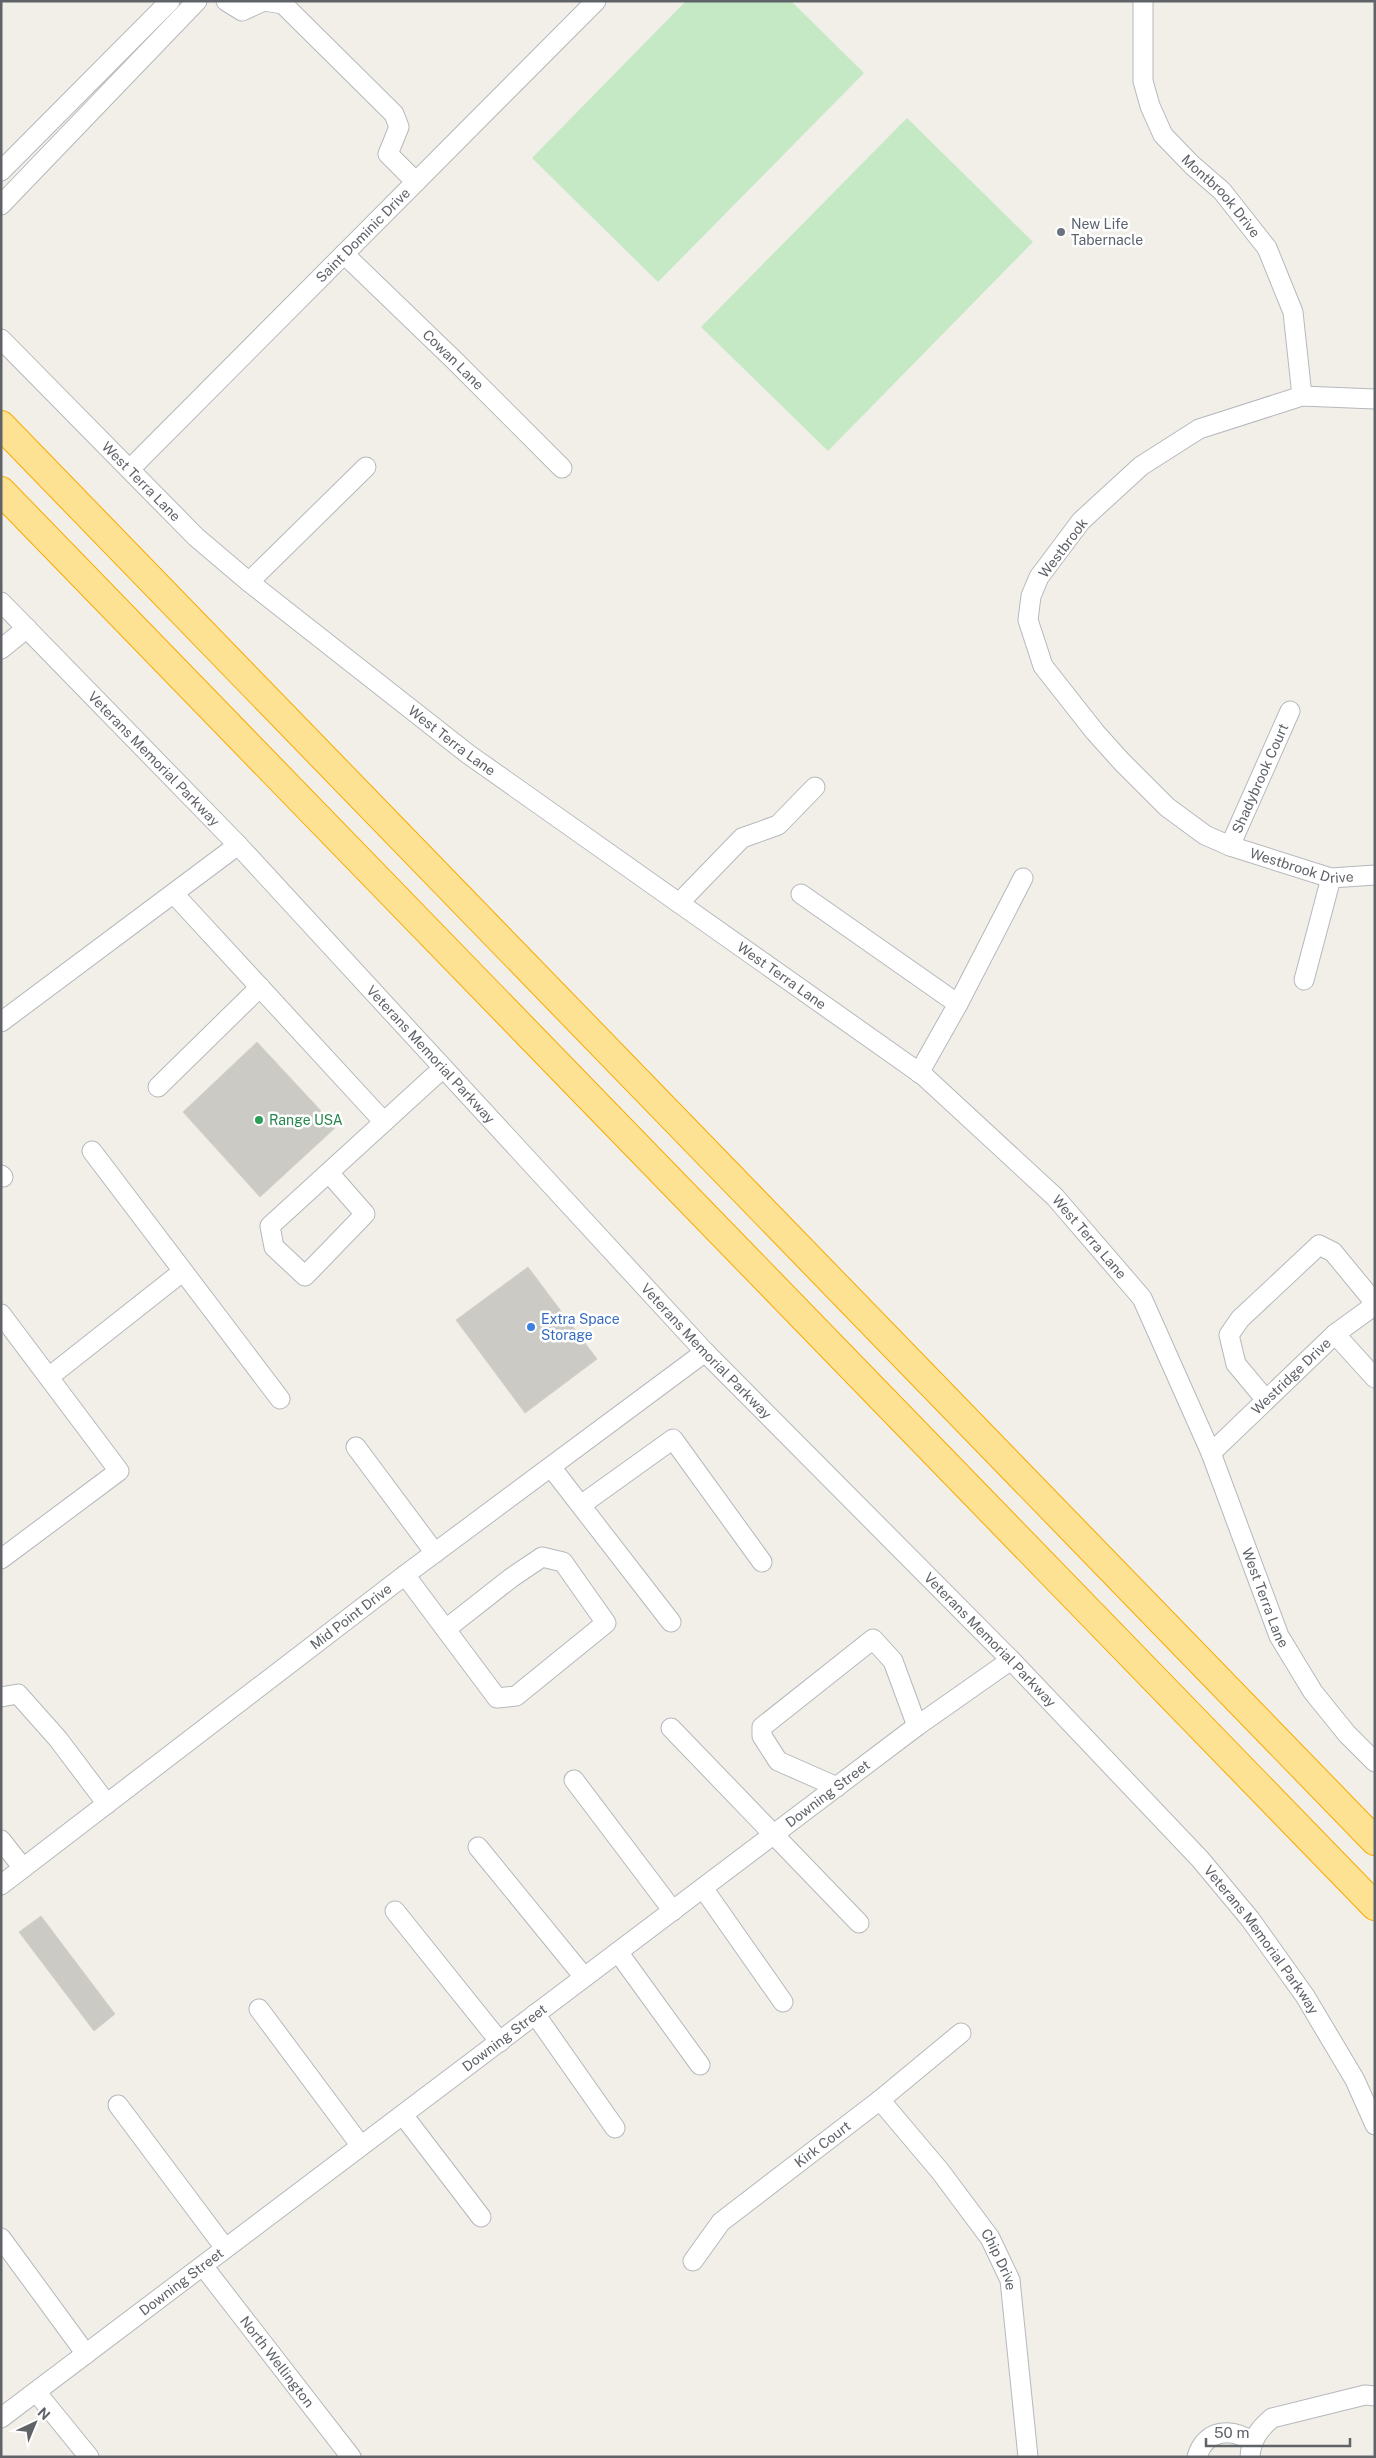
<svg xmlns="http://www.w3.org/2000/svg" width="1376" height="2458" viewBox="0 0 1376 2458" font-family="'Public Sans',sans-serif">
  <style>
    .green { fill: #c5e8c5 }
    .building { fill: #cccac5; stroke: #d6d1c6 }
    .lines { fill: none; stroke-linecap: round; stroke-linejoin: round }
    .minor-casing { stroke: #b5b8bc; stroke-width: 21 }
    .highway-casing { stroke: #f9ab00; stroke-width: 30 }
    .minor { stroke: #fff; stroke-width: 19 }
    .highway { stroke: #fde293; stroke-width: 28 }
    .worship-dot { fill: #6b7280; stroke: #fff; stroke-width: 2 }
    .leisure-dot { fill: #2e9e5b; stroke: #fff; stroke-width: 2 }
    .shop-dot { fill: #3f7fe0; stroke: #fff; stroke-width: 2 }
    .labels { text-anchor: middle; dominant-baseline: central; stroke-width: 5; stroke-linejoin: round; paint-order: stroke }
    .street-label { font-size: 14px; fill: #5f6368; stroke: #fff }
    .worship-label { font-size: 14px; fill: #5b616d; stroke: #fff; text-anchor: start }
    .leisure-label { font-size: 14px; fill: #27864d; stroke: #fff; text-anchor: start }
    .shop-label { font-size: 14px; fill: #366cbe; stroke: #fff; text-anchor: start }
  </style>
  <rect width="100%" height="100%" fill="#f1efe8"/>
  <!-- green -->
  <path class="green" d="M686,1H791L864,73L658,282L532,158Z
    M907,118L1033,242L828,451L701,327Z"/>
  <!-- building -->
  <path class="building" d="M257,1042L336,1127L260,1197L183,1112Z
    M528,1267L597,1359L525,1413L456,1320Z
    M41,1916L115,2014L94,2031L19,1932Z"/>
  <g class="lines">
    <!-- minor casing -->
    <g class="minor-casing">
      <g id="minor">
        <path d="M226,1L242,11L264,1L283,4L394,114L399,127L388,154L416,182"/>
        <path id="s1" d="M1143,1V81L1150,106L1163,135L1192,165L1222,191L1267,248L1293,312L1302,396"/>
        <path d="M1,171L170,1"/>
        <path d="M1,205L197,1"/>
        <path id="s2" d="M344,254L454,360L562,468"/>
        <path id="s3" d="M1,339L196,537L249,582L468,754L924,1076L1055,1197L1142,1298L1211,1453L1279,1636L1313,1692L1347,1734L1375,1762"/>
        <path id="s4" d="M1375,399L1302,396L1199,429L1141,466L1081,521L1039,577L1031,596L1028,620L1043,666L1095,732L1122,762L1167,807L1205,835L1230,846L1331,878L1375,875"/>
        <path id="s5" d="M130,469L596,1"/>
        <path d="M249,582L366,467"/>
        <path id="s6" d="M1,602L238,845L705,1352L1011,1660L1200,1859L1250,1919L1305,1996L1355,2080L1375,2125"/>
        <path d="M1,649L27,628"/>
        <path id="s7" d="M1230,846L1290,711"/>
        <path d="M174,894L384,1122"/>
        <path d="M801,894L958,1004L919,1073"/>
        <path d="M679,903L742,838L778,825L815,787"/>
        <path d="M1304,980L1331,878"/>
        <path d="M958,1004L1023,878"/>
        <path d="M1,1022L238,845"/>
        <path d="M158,1087L260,987"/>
        <path d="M92,1151L280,1399"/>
        <path d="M329,1173L365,1214L305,1276L274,1247L270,1226L443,1068"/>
        <path d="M1,1175L3,1177"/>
        <path d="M1,1314L119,1471L1,1559"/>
        <path d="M1335,1334L1375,1378"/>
        <path d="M49,1377L182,1272"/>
        <path d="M1266,1400L1236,1364L1229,1335L1240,1319L1319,1245L1333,1252L1375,1303"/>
        <path d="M356,1447L435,1553"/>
        <path id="s8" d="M1211,1453L1335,1334L1375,1305"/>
        <path d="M551,1467L671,1622"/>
        <path d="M581,1505L673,1439L762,1562"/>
        <path d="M405,1575L497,1698L516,1696L606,1623L563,1562L542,1557L511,1578L446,1629"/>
        <path d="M1,1697L18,1694L58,1739L107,1804"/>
        <path d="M671,1728L859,1923"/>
        <path d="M574,1780L673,1911"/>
        <path d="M837,1787L778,1761L762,1736V1727L873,1639L893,1661L917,1726"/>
        <path d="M1,1840L23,1868"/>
        <path d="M478,1847L584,1977"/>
        <path id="s9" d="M1,1885L405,1575L705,1352"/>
        <path d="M703,1888L783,2002"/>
        <path d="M395,1911L500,2042"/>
        <path d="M618,1952L700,2065"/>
        <path d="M259,2009L361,2146"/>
        <path d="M535,2014L615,2128"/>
        <path id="s10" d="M880,2100L940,2171L990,2238L1010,2280L1028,2457"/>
        <path d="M118,2105L225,2248"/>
        <path d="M403,2115L481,2217"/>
        <path d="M1,2238L86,2354"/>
        <path id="s11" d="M693,2261L721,2222L880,2100L961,2033"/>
        <path id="s12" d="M203,2266L351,2457"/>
        <path d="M37,2393L89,2457"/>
        <path id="s13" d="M1,2418L917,1726L1011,1660"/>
        <path d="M1197,2457C1205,2429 1232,2427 1252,2442"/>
        <path d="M1250,2457C1251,2440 1259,2429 1272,2418L1365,2395L1375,2396"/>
      </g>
    </g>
    <!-- highway casing -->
    <g class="highway-casing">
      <path id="highway" d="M1,425L1375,1841
        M1,491L1375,1906"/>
    </g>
    <!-- minor -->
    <use href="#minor" class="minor"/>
    <!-- highway -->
    <use href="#highway" class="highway"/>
  </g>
  <!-- markers -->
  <circle class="worship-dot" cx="1061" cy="232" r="5"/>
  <circle class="leisure-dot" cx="259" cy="1120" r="5"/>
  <circle class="shop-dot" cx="531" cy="1327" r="5"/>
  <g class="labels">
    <!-- street labels -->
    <g class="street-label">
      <text stroke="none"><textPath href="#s1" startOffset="222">Montbrook Drive</textPath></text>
      <text stroke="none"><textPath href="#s5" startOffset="330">Saint Dominic Drive</textPath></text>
      <text stroke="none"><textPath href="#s2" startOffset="152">Cowan Lane</textPath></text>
      <text stroke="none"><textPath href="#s3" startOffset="200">West Terra Lane</textPath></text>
      <text transform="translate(1063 548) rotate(-53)">Westbrook</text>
      <text stroke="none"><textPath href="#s3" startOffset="605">West Terra Lane</textPath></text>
      <text stroke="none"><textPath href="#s6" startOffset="219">Veterans Memorial Parkway</textPath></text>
      <text stroke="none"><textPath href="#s7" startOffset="74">Shadybrook Court</textPath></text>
      <text stroke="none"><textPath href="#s4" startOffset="832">Westbrook Drive</textPath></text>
      <text stroke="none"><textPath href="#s3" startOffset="1010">West Terra Lane</textPath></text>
      <text stroke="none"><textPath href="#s6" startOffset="624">Veterans Memorial Parkway</textPath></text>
      <text stroke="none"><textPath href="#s3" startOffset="1415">West Terra Lane</textPath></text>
      <text stroke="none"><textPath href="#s6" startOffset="1029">Veterans Memorial Parkway</textPath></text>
      <text stroke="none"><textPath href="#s8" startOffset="111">Westridge Drive</textPath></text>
      <text stroke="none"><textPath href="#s3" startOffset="1820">West Terra Lane</textPath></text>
      <text stroke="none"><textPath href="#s9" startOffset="441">Mid Point Drive</textPath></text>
      <text stroke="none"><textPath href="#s6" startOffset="1434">Veterans Memorial Parkway</textPath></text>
      <text stroke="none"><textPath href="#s13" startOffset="1036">Downing Street</textPath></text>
      <text stroke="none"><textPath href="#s6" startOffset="1839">Veterans Memorial Parkway</textPath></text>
      <text stroke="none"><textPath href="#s13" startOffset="631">Downing Street</textPath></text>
      <text stroke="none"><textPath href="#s11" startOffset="176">Kirk Court</textPath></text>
      <text stroke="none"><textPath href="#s10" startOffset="200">Chip Drive</textPath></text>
      <text stroke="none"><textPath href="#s13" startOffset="226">Downing Street</textPath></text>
      <text stroke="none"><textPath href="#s12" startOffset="121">North Wellington</textPath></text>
    </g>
    <!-- worship labels -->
    <g class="worship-label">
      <text x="1071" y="224">New Life<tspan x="1071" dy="16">Tabernacle</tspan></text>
    </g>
    <!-- leisure labels -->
    <g class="leisure-label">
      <text x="269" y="1120">Range USA</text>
    </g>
    <!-- shop labels -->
    <g class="shop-label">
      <text x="541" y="1319">Extra Space<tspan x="541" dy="16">Storage</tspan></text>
    </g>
  </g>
  <!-- border -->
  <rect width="1376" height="2458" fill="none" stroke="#5f6368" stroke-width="5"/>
  <!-- north arrow -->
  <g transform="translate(35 2423) rotate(44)" stroke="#ffffff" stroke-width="4" paint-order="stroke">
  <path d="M0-4L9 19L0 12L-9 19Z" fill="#5f6368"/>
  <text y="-8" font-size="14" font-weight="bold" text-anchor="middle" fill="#5f6368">N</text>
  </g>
  <!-- scale -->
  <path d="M1206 2438v8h144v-8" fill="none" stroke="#5f6368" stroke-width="2.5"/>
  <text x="1214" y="2438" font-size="15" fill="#5f6368" stroke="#ffffff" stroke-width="4" paint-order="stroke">50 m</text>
</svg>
